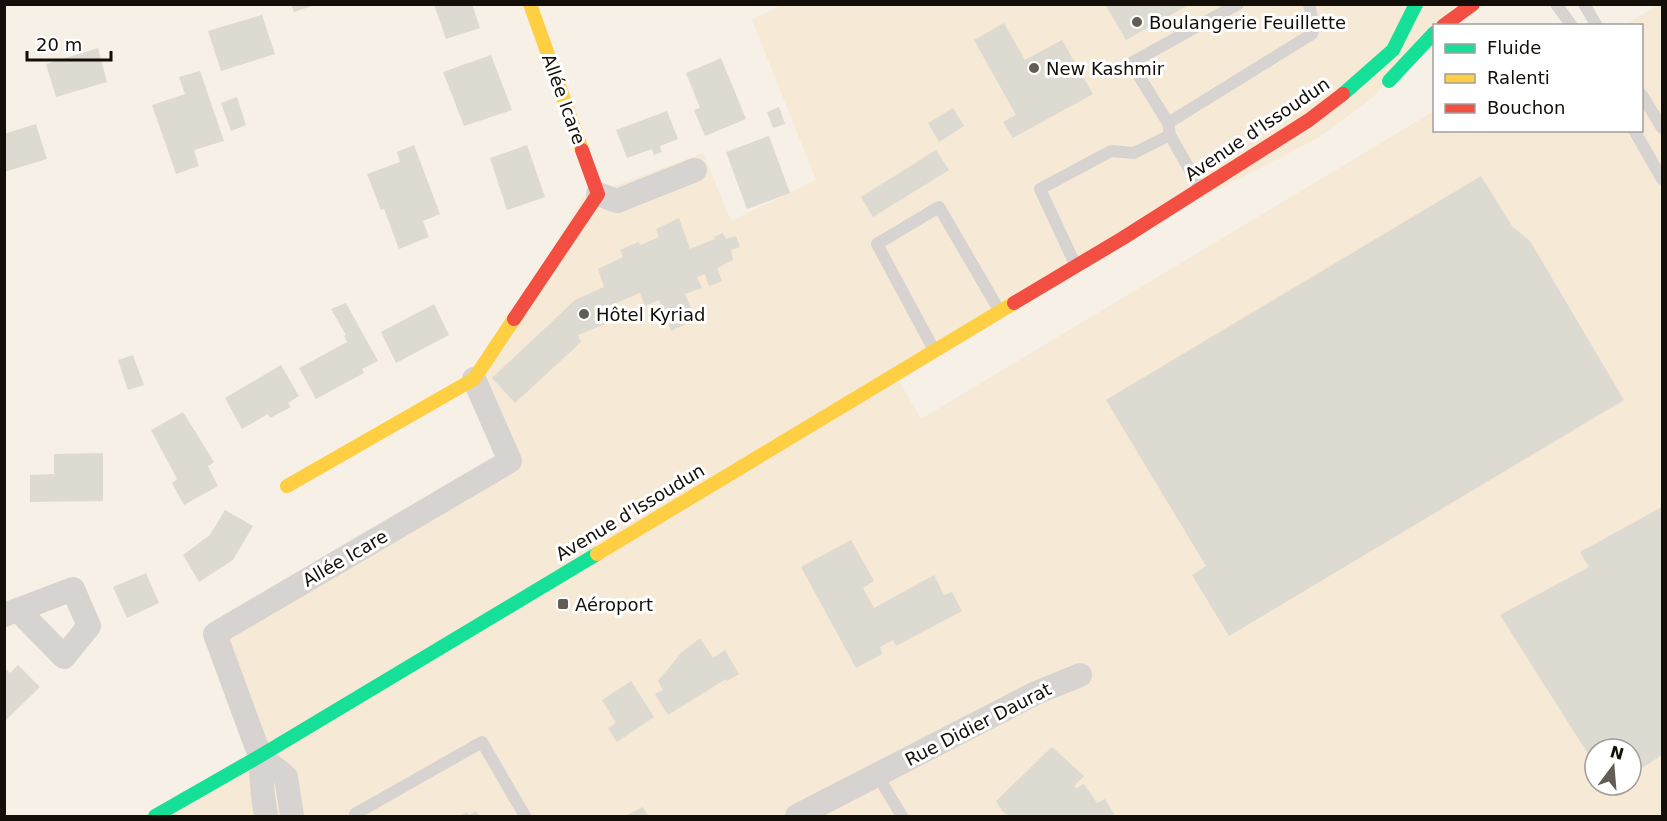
<svg xmlns="http://www.w3.org/2000/svg" width="1667" height="821" viewBox="0 0 1667 821" font-family="'DejaVu Sans',sans-serif">
  <style>
    .built { fill: #f6e9d5; fill-rule: evenodd }
    .building { fill: #dddad1 }
    .lines { fill: none; stroke-linecap: round; stroke-linejoin: round }
    .lane { stroke: #d6d3d1; stroke-width: 12 }
    .street { stroke: #d6d3d1; stroke-width: 24 }
    .fast { stroke: #16e098; stroke-width: 14 }
    .slow { stroke: #ffcf43; stroke-width: 14 }
    .jam { stroke: #f24e42; stroke-width: 14 }
    .poi-dot { fill: #635d55; stroke: #fff; stroke-width: 2 }
    .labels { text-anchor: middle; dominant-baseline: central; stroke-width: 6; stroke-linejoin: round; paint-order: stroke }
    .poi-label { font-size: 18px; fill: #130e07; stroke: #fff; text-anchor: start }
    .street-label { font-size: 18px; fill: #130e07; stroke: #fff }
  </style>
  <rect width="100%" height="100%" fill="#f7f0e6"/>
  <!-- built -->
  <path class="built" d="M783,4L1473,5L1434,33L1372,98L1318,138L1123,238L895,374L921,419L1434,111V130H1642V26L1624,25L1658,5H1662V816H155L260,756L215,634L510,461L474,379L583,198L703,153L731,221L816,180L752,20ZM1595,749H1631V785H1595Z"/>
  <!-- building -->
  <path class="building" d="M291,4H315V5L294,12Z
    M434,4H472L480,28L446,39Z
    M1105,4H1190L1126,40Z
    M262,15L275,54L221,71L208,31Z
    M1004,23L1025,60L1062,40L1093,94L1013,138L1003,122L1016,115L974,40Z
    M98,48L107,82L56,97L46,64Z
    M491,55L512,110L464,126L443,72Z
    M721,58L746,119L705,136L694,110L700,108L686,73Z
    M200,71L224,141L194,150L199,166L176,174L152,105L185,94L179,77Z
    M237,97L246,125L231,131L221,103Z
    M779,107L785,124L773,128L767,112Z
    M953,108L964,126L939,142L928,123Z
    M667,111L678,139L660,146L662,152L654,155L652,149L627,158L616,130Z
    M36,124L47,159L4,172V134Z
    M769,136L790,193L747,209L726,152Z
    M414,145L440,214L423,221L429,237L399,249L384,209L381,210L367,174L400,162L397,152Z
    M527,145L545,197L507,210L490,158Z
    M936,150L949,170L873,217L861,197Z
    M1481,176L1512,226L1530,241L1624,400L1229,636L1192,575L1206,566L1106,400Z
    M679,218L690,249L715,239L714,237L723,233L726,239L736,236L740,247L731,250L733,260L717,268L722,281L709,286L705,274L697,277L702,288L685,294L696,319L671,331L659,300L645,306L640,293L604,308L610,322L578,335L581,342L515,403L492,378L575,300L604,287L598,269L623,257L620,250L638,242L641,245L659,237L656,229Z
    M346,303L378,361L362,369L364,373L316,399L299,368L347,342L344,336L346,335L331,309Z
    M434,304L449,335L396,363L381,332Z
    M133,355L144,385L128,390L118,360Z
    M281,365L299,396L288,403L291,407L270,418L268,414L242,429L225,398Z
    M183,412L214,462L208,466L218,486L184,505L172,483L177,479L151,430Z
    M103,453V501L30,502V475L54,474V454Z
    M1662,507V755L1631,775V749H1595V765L1500,615L1589,567L1580,552Z
    M225,510L253,526L233,560L199,582L183,555L210,535Z
    M851,540L874,581L863,588L874,608L934,575L944,595L952,592L962,611L896,646L893,640L880,647L882,654L856,668L801,567Z
    M146,573L159,603L127,618L113,587Z
    M700,638L713,658L725,650L739,674L727,681L726,679L668,715L655,694L663,690L658,681L681,653Z
    M18,665L40,687L4,722V670L6,669L10,673Z
    M631,681L654,717L617,742L608,728L616,723L602,700Z
    M1052,747L1084,776L1074,786L1076,788L1084,784L1097,803L1105,799L1115,816H1009L1002,811L996,801Z
    M643,807L648,816H625Z
    M476,811L479,816H459L467,812L469,815Z"/>
  <g class="lines">
    <!-- lane -->
    <path class="lane" d="M1556,4L1572,26
      M1584,4L1597,26
      M1642,95L1662,128
      M1168,123L1312,34L1314,27L1309,4
      M1634,130L1662,179
      M1200,188L1170,135L1168,123L1131,63L1238,4
      M1075,264L1040,189L1111,151L1134,153L1170,135
      M934,350L877,244L939,207L999,310
      M877,775L902,816
      M355,814L482,742L525,816"/>
    <!-- street -->
    <path class="street" d="M598,194L617,201L695,170
      M4,615L73,589L89,626L64,657L18,610
      M260,756L286,777L292,816
      M266,816L263,796L260,756L215,634L510,461L474,379
      M797,816L1036,693L1080,675"/>
    <!-- fast -->
    <path class="fast" d="M1389,81L1434,33
      M1343,94L1393,50L1416,4
      M155,816L260,756L597,554"/>
    <!-- slow -->
    <path class="slow" d="M530,4L582,150
      M287,486L474,379L514,319
      M597,554L1014,303"/>
    <!-- jam -->
    <path class="jam" d="M1443,26L1473,4
      M1014,303L1123,238L1309,120L1343,94
      M514,319L598,194L582,150"/>
  </g>
  <!-- markers -->
  <g class="poi-dot">
    <circle cx="1137" cy="22" r="6"/>
    <circle cx="1034" cy="68" r="6"/>
    <circle cx="584" cy="314" r="6"/>
    <rect x="557" y="598" width="12" height="12" rx="3"/>
  </g>
  <g class="labels">
    <!-- poi labels -->
    <g class="poi-label">
      <text x="1149" y="22">Boulangerie Feuillette</text>
      <text x="1046" y="68">New Kashmir</text>
      <text x="596" y="314">Hôtel Kyriad</text>
      <text x="575" y="604">Aéroport</text>
    </g>
    <!-- street labels -->
    <g class="street-label">
      <text transform="translate(564 99) rotate(70)">Allée Icare</text>
      <text transform="translate(1257 129) rotate(-34)">Avenue d'Issoudun</text>
      <text transform="translate(630 512) rotate(-31)">Avenue d'Issoudun</text>
      <text transform="translate(345 558) rotate(-30)">Allée Icare</text>
      <text transform="translate(978 724) rotate(-27)">Rue Didier Daurat</text>
    </g>
  </g>
  <!-- border -->
  <rect width="1667" height="821" fill="none" stroke="#130e07" stroke-width="12"/>
  <!-- legend -->
  <rect x="1433" y="24" width="210" height="108" fill="#ffffff" stroke="#a19f9c" stroke-width="1.5"/>
  <rect x="1445" y="44" width="30" height="9" fill="#16e098" stroke="#a19f9c" stroke-width="1.5"/>
  <text x="1487" y="54" font-size="18" fill="#130e07">Fluide</text>
  <rect x="1445" y="74" width="30" height="9" fill="#ffcf43" stroke="#a19f9c" stroke-width="1.5"/>
  <text x="1487" y="84" font-size="18" fill="#130e07">Ralenti</text>
  <rect x="1445" y="104" width="30" height="9" fill="#f24e42" stroke="#a19f9c" stroke-width="1.5"/>
  <text x="1487" y="114" font-size="18" fill="#130e07">Bouchon</text>
  <!-- north arrow -->
  <g transform="translate(1613 767) rotate(16)"><circle r="28" fill="#ffffff" stroke="#a19f9c" stroke-width="1.5"/>
  <path d="M0-4.5L10 22L0 15L-10 22Z" fill="#635d55"/>
  <text y="-9" font-size="16" font-weight="bold" text-anchor="middle" fill="#130e07">N</text>
  </g>
  <!-- scale -->
  <path d="M27 51v9h84v-9" fill="none" stroke="#130e07" stroke-width="3"/>
  <text x="36" y="51" font-size="18" fill="#130e07" stroke="#ffffff" stroke-width="4.5" paint-order="stroke">20 m</text>
</svg>
